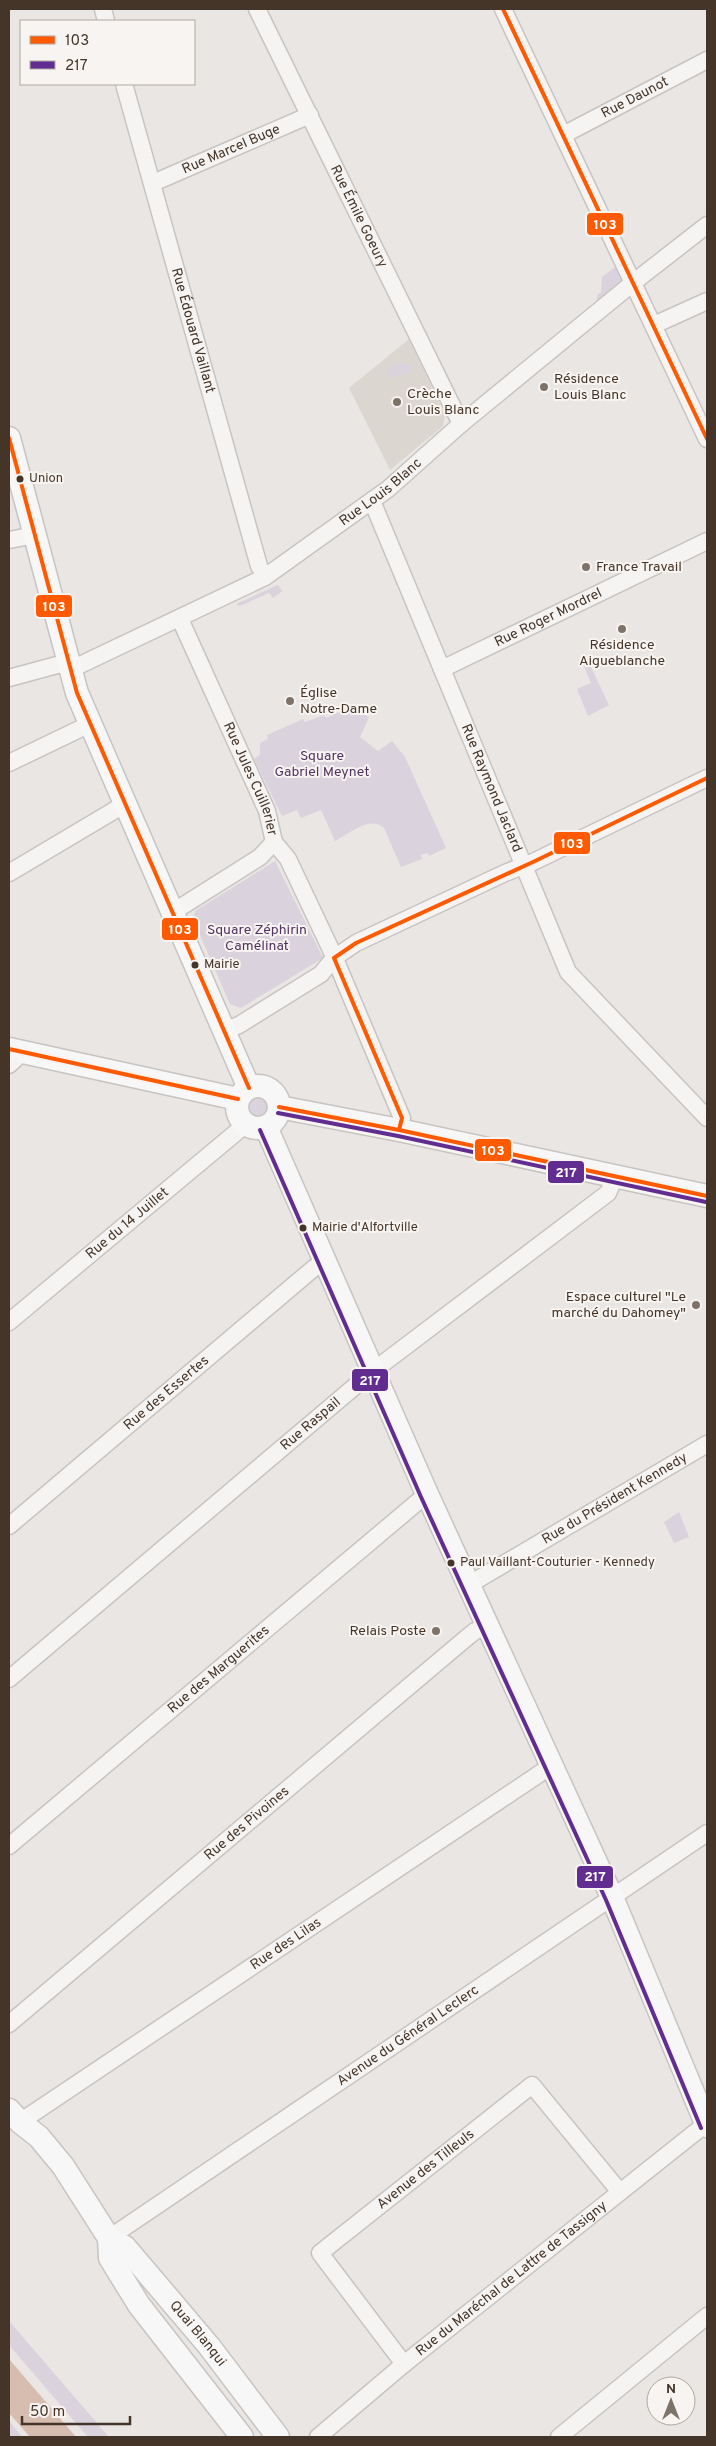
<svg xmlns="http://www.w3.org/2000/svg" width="716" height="2446" viewBox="0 0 716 2446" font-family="Overpass,sans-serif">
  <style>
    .built { fill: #dcd6d1 }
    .green { fill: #dad2dc }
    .water { fill: #d6bdaf }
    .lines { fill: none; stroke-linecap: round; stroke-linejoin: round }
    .street-casing { stroke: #c7c4c1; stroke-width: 19 }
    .secondary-casing { stroke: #c7c4c1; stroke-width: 25 }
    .street { stroke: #f6f4f3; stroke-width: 16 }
    .secondary { stroke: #f7f7f7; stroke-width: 22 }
    .bus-1-casing { stroke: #f8f4f1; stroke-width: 8 }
    .bus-2-casing { stroke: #f8f4f1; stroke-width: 8 }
    .bus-1 { stroke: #ff5a00; stroke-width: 4 }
    .bus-2 { stroke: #622d91; stroke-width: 4 }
    .poi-dot { fill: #7e7369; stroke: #f8f4f1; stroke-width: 2 }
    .bus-dot { fill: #453528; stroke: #f8f4f1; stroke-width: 2 }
    .labels { text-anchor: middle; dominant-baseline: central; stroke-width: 4; stroke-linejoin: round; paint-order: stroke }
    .bus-label { font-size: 13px; fill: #453528; stroke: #f8f4f1; text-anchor: start }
    .street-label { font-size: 14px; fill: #453528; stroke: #f8f4f1 }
    .poi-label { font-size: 14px; fill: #453528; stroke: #f8f4f1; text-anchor: start }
    .park-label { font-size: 14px; fill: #523462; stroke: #f8f4f1 }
    .line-badge { stroke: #f8f4f1; stroke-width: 2 }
    .badge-label { font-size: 14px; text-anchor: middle; font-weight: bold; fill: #fff }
  </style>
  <rect width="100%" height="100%" fill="#e9e6e3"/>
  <!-- built -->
  <path class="built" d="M409,339L445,415L443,426L390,470L349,388Z"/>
  <!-- green -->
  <path class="green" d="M618,265L622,276L620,286L596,303L598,294L601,293L602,277Z
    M400,361L409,366L412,372L390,378V366Z
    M278,585L282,591L273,598L269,593L240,606L236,604Z
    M589,663L609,705L588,716L577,689L591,683L584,666Z
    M349,708L369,717L360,737L378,751L392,741L405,757L446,848L429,856L428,853L421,855L422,859L401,867L384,828C370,815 349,834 335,841L321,810L301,818L297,810L282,816L254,759L260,755V743L268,739L267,735L303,719L305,722L324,715L326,718Z
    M275,861L323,958L241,1008L230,1004L193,919L195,911Z
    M247 1106a10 10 0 1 1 20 0a10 10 0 1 1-20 0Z
    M679,1512L689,1537L674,1543L664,1522Z
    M9,2321L109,2437H88L9,2345Z
    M9,2421L22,2437H9Z"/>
  <!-- water -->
  <path class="water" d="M9,2359L76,2437H30L9,2413Z"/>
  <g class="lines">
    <!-- street casing -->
    <g class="street-casing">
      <g id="street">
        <path d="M103,9L106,21"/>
        <path id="s1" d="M257,9L461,424"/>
        <path d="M503,9L707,439"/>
        <path id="s2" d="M124,84L259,566L265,577"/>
        <path id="s3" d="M563,135L707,60"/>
        <path id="s4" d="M153,183L310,115"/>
        <path d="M654,325L707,301"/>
        <path id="s5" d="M372,501L568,972L707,1118"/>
        <path d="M9,540L35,535"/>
        <path id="s6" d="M180,619L267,811L274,842L288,859L333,954L402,1118L399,1130"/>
        <path id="s7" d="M442,669L707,541"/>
        <path id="s8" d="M9,678L57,665H80L265,577L388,489L461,424L634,282L707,225"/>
        <path d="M9,763L90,724"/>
        <path d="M9,873L125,804"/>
        <path d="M173,912L260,857L274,842"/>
        <path d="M223,1031L239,1025L321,974L334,958L356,943L505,873L533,862L707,778"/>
        <path d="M9,1065L23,1052"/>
        <path id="s9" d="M9,1322L245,1125"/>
        <path id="s10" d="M9,1526L314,1268L325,1263"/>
        <path id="s11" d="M470,1584L707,1444"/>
        <path id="s12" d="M9,1679L373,1371L608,1193L615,1177"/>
        <path id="s13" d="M9,1846L427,1494"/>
        <path id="s14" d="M9,2024L464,1640L475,1631L487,1627"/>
        <path id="s15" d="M20,2122L551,1766"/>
        <path id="s16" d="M109,2238L707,1833"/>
        <path id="s17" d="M404,2364L320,2253L532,2085L620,2192"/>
        <path id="s18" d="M318,2437L404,2364L707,2123"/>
        <path d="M559,2437L707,2316"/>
      </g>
    </g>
    <!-- secondary casing -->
    <g class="secondary-casing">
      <g id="secondary">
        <path d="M9,438L77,693L249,1088"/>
        <path d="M9,1049L238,1099"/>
        <circle cx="258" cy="1107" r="21"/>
        <path d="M279,1107L399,1130L707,1196"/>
        <path d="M266,1127L427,1494L612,1897L707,2126"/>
        <path id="s19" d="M9,2110L20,2122L39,2137L63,2166L109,2238L125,2247L209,2346L278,2437"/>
        <path d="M109,2238L110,2258L139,2305L242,2437"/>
      </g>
    </g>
    <!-- street -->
    <use href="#street" class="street"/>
    <!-- secondary -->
    <use href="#secondary" class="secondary"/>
    <!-- bus-1 casing -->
    <g class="bus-1-casing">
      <path id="bus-1" d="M503,9L707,439
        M9,438L77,693L249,1088
        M9,1049L238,1099
        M279,1107L399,1130L707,1196
        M399,1130L402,1118L334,958L356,943L533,862L707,778"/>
    </g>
    <!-- bus-2 casing -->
    <g class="bus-2-casing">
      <path id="bus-2" d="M278,1113L398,1136L706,1202
        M260,1130L421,1497L606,1900L701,2128"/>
    </g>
    <!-- bus-1 -->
    <use href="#bus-1" class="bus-1"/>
    <!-- bus-2 -->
    <use href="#bus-2" class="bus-2"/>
  </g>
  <!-- markers -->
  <g class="poi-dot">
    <circle cx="544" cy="387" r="5"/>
    <circle cx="397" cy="402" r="5"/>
    <circle cx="586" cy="567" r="5"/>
    <circle cx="622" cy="629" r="5"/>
    <circle cx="290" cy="701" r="5"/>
    <circle cx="696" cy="1305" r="5"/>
    <circle cx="436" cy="1631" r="5"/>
  </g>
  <g class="bus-dot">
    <circle cx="20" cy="479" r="4.5"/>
    <circle cx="195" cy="965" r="4.5"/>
    <circle cx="303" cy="1228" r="4.5"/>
    <circle cx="451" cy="1563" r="4.5"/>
  </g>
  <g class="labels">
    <!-- bus labels -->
    <g class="bus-label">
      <text x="29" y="479">Union</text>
      <text x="204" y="965">Mairie</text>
      <text x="312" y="1228">Mairie d'Alfortville</text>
      <text x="460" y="1563">Paul Vaillant-Couturier - Kennedy</text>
    </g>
    <!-- street labels -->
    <g class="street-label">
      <text stroke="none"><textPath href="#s3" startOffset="81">Rue Daunot</textPath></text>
      <text stroke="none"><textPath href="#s4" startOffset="85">Rue Marcel Buge</textPath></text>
      <text stroke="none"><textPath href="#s1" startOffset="231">Rue Émile Goeury</textPath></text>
      <text stroke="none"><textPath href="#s2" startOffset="256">Rue Édouard Vaillant</textPath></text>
      <text stroke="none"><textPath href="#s8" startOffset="421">Rue Louis Blanc</textPath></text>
      <text stroke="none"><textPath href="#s7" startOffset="118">Rue Roger Mordrel</textPath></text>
      <text stroke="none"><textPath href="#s6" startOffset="175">Rue Jules Cuillerier</textPath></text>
      <text stroke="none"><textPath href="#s5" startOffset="311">Rue Raymond Jaclard</textPath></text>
      <text stroke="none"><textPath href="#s9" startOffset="154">Rue du 14 Juillet</textPath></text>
      <text stroke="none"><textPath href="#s10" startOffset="206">Rue des Essertes</textPath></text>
      <text stroke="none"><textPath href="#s12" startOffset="395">Rue Raspail</textPath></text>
      <text stroke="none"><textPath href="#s11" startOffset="168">Rue du Président Kennedy</textPath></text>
      <text stroke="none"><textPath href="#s13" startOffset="274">Rue des Marguerites</textPath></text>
      <text stroke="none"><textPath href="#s14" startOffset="311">Rue des Pivoines</textPath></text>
      <text stroke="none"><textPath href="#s15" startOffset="320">Rue des Lilas</textPath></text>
      <text stroke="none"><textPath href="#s16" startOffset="361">Avenue du Général Leclerc</textPath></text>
      <text stroke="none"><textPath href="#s17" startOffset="274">Avenue des Tilleuls</textPath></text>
      <text stroke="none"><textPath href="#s18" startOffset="250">Rue du Maréchal de Lattre de Tassigny</textPath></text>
      <text stroke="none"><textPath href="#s19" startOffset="295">Quai Blanqui</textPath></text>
    </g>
    <!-- poi labels -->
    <g class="poi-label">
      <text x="554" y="379">Résidence<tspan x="554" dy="16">Louis Blanc</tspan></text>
      <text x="407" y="394">Crèche<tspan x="407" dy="16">Louis Blanc</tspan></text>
      <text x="596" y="567">France Travail</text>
      <text x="622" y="645" text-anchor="middle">Résidence<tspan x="622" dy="16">Aigueblanche</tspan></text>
      <text x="300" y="693">Église<tspan x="300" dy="16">Notre-Dame</tspan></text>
      <text x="686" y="1297" text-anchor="end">Espace culturel "Le<tspan x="686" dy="16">marché du Dahomey"</tspan></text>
      <text x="426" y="1631" text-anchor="end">Relais Poste</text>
    </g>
    <!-- park labels -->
    <g class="park-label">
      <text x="322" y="756">Square<tspan x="322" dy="16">Gabriel Meynet</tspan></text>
      <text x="257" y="930">Square Zéphirin<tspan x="257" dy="16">Camélinat</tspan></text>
    </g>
  </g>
  <g class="line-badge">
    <rect x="586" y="212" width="38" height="24" rx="5" fill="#ff5a00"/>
    <rect x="35" y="594" width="38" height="24" rx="5" fill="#ff5a00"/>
    <rect x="553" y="831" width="38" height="24" rx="5" fill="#ff5a00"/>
    <rect x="161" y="917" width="38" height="24" rx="5" fill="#ff5a00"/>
    <rect x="474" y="1138" width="38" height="24" rx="5" fill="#ff5a00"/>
    <rect x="547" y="1160" width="38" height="24" rx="5" fill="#622d91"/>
    <rect x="351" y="1368" width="38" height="24" rx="5" fill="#622d91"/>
    <rect x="576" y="1865" width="38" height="24" rx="5" fill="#622d91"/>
  </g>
  <g class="badge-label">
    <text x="605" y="229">103</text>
    <text x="54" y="611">103</text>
    <text x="572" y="848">103</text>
    <text x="180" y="934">103</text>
    <text x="493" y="1155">103</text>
    <text x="566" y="1177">217</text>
    <text x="370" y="1385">217</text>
    <text x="595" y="1881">217</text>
  </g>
  <!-- border -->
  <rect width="716" height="2446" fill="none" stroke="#453528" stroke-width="20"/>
  <!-- legend -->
  <rect x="20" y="20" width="175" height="65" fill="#f8f4f1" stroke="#b0a8a1"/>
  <rect x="30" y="36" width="25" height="8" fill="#ff5a00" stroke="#b0a8a1"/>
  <text x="65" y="45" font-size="15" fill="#453528">103</text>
  <rect x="30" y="61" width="25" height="8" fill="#622d91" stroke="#b0a8a1"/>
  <text x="65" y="70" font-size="15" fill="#453528">217</text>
  <!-- north arrow -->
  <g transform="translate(671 2401)"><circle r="24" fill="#f8f4f1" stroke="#b0a8a1"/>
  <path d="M0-4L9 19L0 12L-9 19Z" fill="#7e7369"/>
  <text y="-8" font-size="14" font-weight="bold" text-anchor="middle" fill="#453528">N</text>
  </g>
  <!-- scale -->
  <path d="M22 2416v8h108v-8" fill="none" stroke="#453528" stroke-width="2.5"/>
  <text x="30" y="2416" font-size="15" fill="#453528" stroke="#f8f4f1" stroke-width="4" paint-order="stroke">50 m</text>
</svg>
